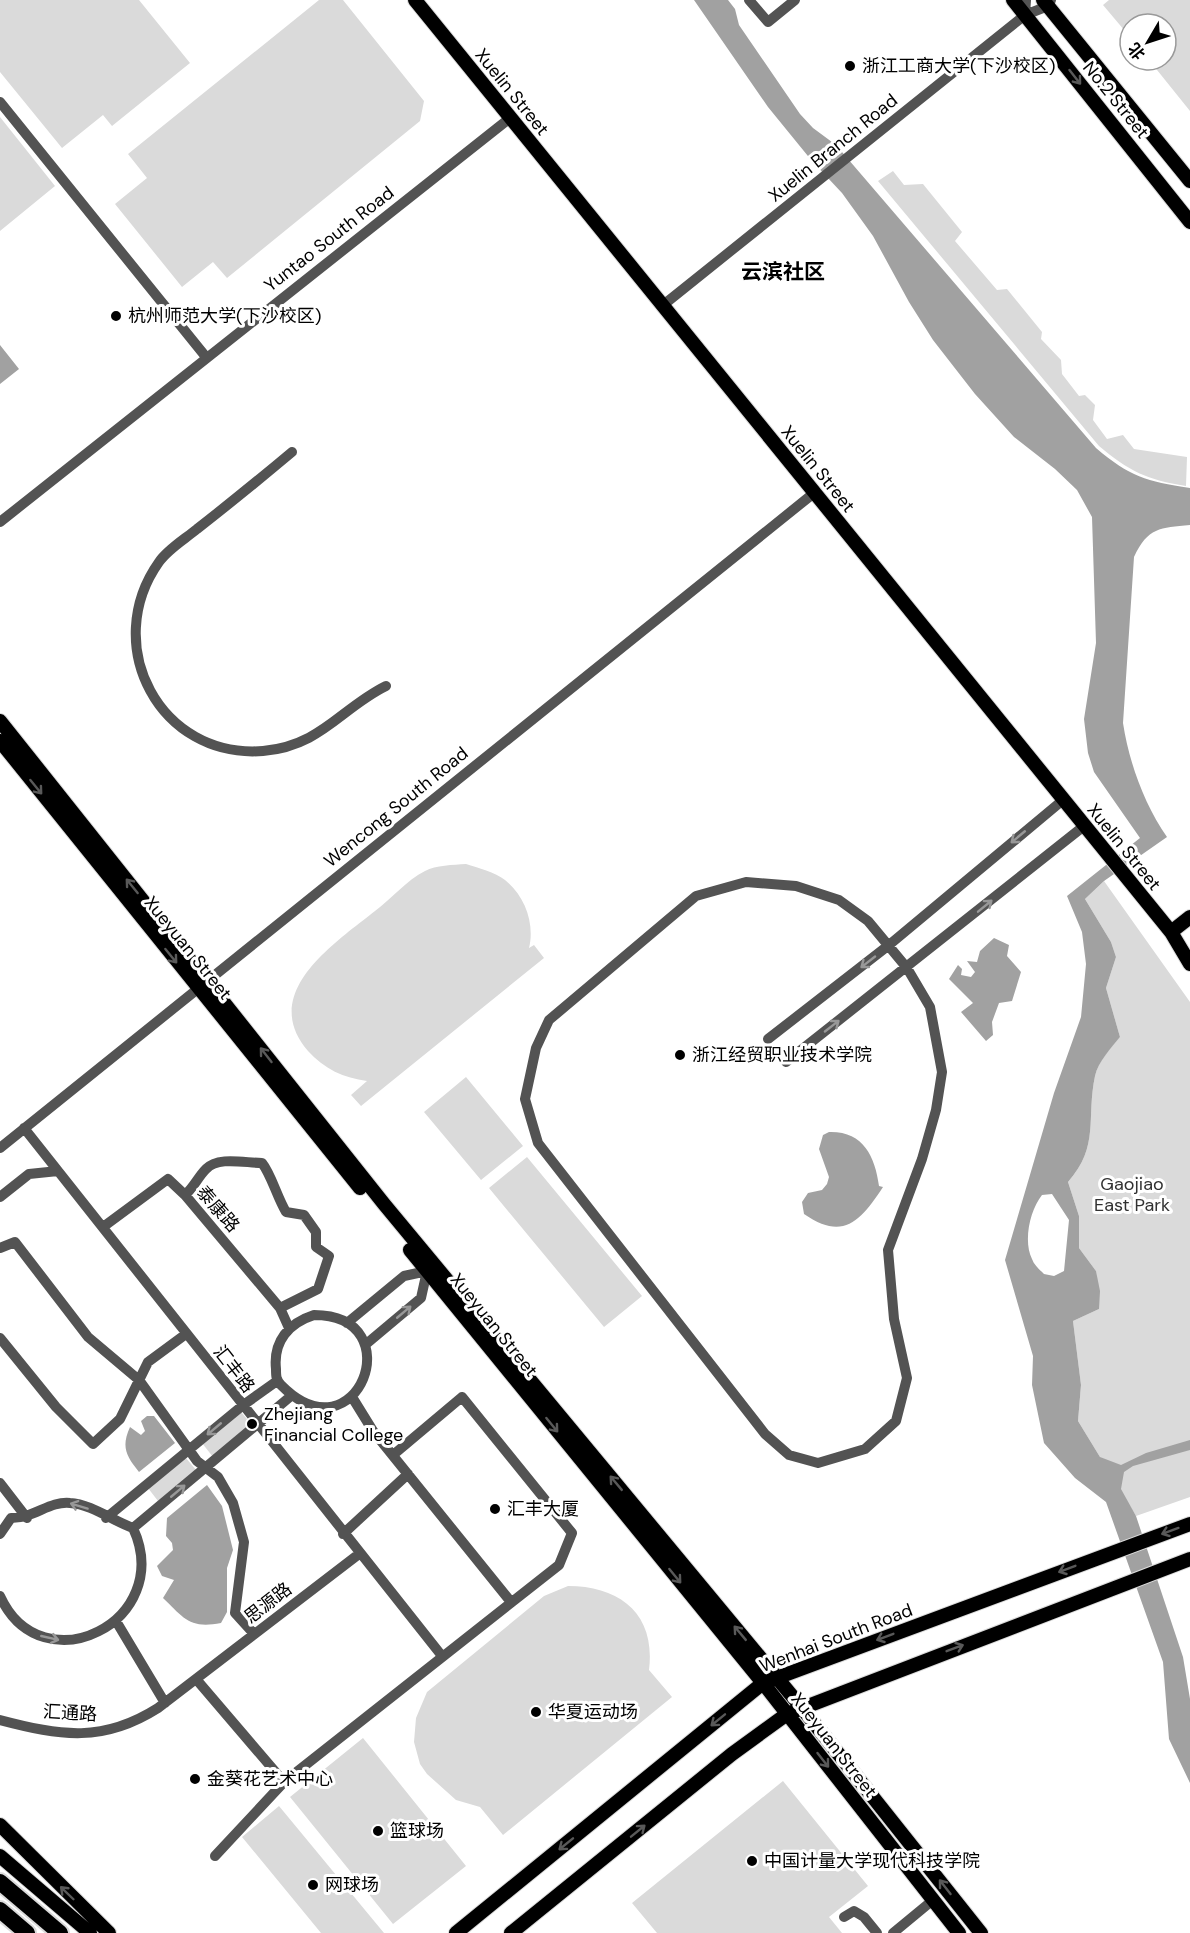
<svg xmlns="http://www.w3.org/2000/svg" width="1190" height="1933" viewBox="0 0 1190 1933" font-family="'DM Sans','Noto Sans SC',sans-serif">
  <style>
    .green { fill: #dadada }
    .water { fill: #a1a1a1; fill-rule: evenodd }
    .lines { fill: none; stroke-linecap: round; stroke-linejoin: round }
    .major-casing { stroke: #dbdbdb; stroke-width: 16 }
    .highway-casing { stroke: #dbdbdb; stroke-width: 20 }
    .minor { stroke: #535353; stroke-width: 10 }
    .major { stroke: #000; stroke-width: 14 }
    .highway { stroke: #000; stroke-width: 16 }
    .oneway { stroke: #595959 }
    .oneway2 { stroke: #989898 }
    .poi-dot { fill: #000; stroke: #fff; stroke-width: 2 }
    .labels { text-anchor: middle; dominant-baseline: central; stroke-width: 6; stroke-linejoin: round; paint-order: stroke }
    .poi-label { font-size: 18px; fill: #000; stroke: #fff; text-anchor: start }
    .street-label { font-size: 18px; fill: #000; stroke: #fff }
    .park-label { font-size: 18px; fill: #313131; stroke: #fff }
    .quarter-label { font-size: 21px; font-weight: bold; fill: #000; stroke: #fff }
  </style>
  <rect width="100%" height="100%" fill="#fff"/>
  <!-- green -->
  <path class="green" d="M0,0H139L190,63L112,126L103,115L62,148L0,72Z
    M319,0H343L424,101L420,121L227,278L213,262L182,287L115,204L147,178L128,154Z
    M1109,0H1190V111L1149,60H1166V24H1130V37L1103,5Z
    M0,117L55,186L0,231Z
    M893,171L904,185L923,184L962,232L955,241L997,290L1007,289L1042,332L1041,339L1061,360L1062,374L1079,396L1085,395L1095,405L1093,420L1107,439L1123,435L1134,449L1187,457L1186,486C1147,480 1129,471 1099,446L878,181Z
    M466,864C478,868 495,872 505,880C525,896 535,924 529,948L534,945L544,958L361,1106L351,1095L367,1081C344,1078 324,1069 308,1051C258,993 335,943 375,911C391,899 407,880 425,871C436,865 453,865 466,864Z
    M1104,881L1190,1002V1497L1136,1516L1078,1421L1081,1385L1073,1321L1099,1309L1096,1271L1079,1248V1216L1068,1182C1100,1146 1086,1118 1095,1076C1098,1062 1110,1048 1120,1037L1106,988L1116,957L1111,942L1085,899Z
    M466,1077L523,1146L481,1180L424,1112Z
    M527,1157L642,1296L604,1327L489,1188Z
    M241,1412L252,1425L213,1457L202,1443Z
    M186,1458L196,1470L158,1501L148,1488Z
    M568,1586C620,1586 656,1614 649,1670L672,1697L503,1835L480,1807L456,1800L427,1774L420,1764L414,1742L416,1718L427,1692L544,1596Z
    M363,1738L466,1866L393,1924L290,1797Z
    M783,1781L868,1886L829,1917L842,1933H657L632,1903Z
    M279,1806L384,1933H321L242,1837Z"/>
  <!-- water -->
  <path class="water" d="M694,0H728L735,9L739,25L800,114L813,128L836,145L1096,448C1130,477 1146,481 1190,488V525C1160,528 1148,527 1134,557L1123,723C1129,762 1144,804 1167,837L1104,881L1085,899L1111,942L1116,957L1106,988L1120,1037C1111,1048 1098,1062 1095,1076C1086,1118 1100,1146 1068,1182L1079,1216V1248L1096,1271L1100,1291L1099,1309L1073,1321L1081,1385L1078,1421L1100,1457L1121,1465L1146,1453L1190,1440V1450L1133,1466L1124,1472L1121,1489L1136,1516L1183,1657L1190,1699V1783L1169,1739L1163,1662L1106,1502L1075,1478L1044,1443L1032,1385L1033,1356L1005,1260L1054,1093L1081,1017L1086,964L1082,932L1067,896L1140,838L1094,772L1088,753L1084,719L1096,643L1092,517L1077,490L1055,469L1014,437L975,394L933,340L909,302L873,236L842,193L812,161L768,107ZM1052,1194L1069,1220L1064,1271L1054,1276L1044,1274C1040,1270 1034,1265 1032,1259C1023,1241 1030,1210 1042,1195Z
    M0,345L19,369L0,384Z
    M994,938L1009,945L1007,956L1021,972L1012,1001L999,1003L992,1022L993,1035L986,1041L961,1012L973,1003L949,979L958,965L962,969L961,975L971,977L975,972L967,961L977,962L980,951Z
    M829,1132C863,1131 875,1156 879,1186L883,1187C861,1220 844,1242 804,1214L802,1202L808,1193L822,1190L827,1184L829,1177L819,1149L823,1135Z
    M147,1416H154L175,1443L139,1472C126,1456 121,1447 130,1427L141,1435L145,1431L141,1421Z
    M207,1485L222,1506L233,1550L227,1568V1612L221,1623C189,1629 184,1618 163,1598L174,1580L162,1576L157,1566L173,1550L172,1543L166,1536L167,1518Z"/>
  <g class="lines">
    <!-- major casing -->
    <g class="major-casing">
      <path id="major" d="M415,0L1171,932L1190,964
        M1013,0L1190,222
        M1043,0L1190,181
        M0,721L384,1204L802,1708L981,1933
        M0,741L360,1188
        M1171,932L1190,917
        M410,1250L763,1683L959,1933
        M0,1825L109,1933
        M0,1856L90,1933
        M456,1933L763,1683L1190,1524
        M511,1933L732,1754L787,1714L1190,1559"/>
    </g>
    <!-- highway casing -->
    <g class="highway-casing">
      <path id="highway" d="M0,1882L60,1933
        M0,1910L27,1933"/>
    </g>
    <!-- minor -->
    <path class="minor" d="M749,0L768,22L795,0
      M1025,15L1026,0
      M0,102L206,357
      M662,306L1025,15L1048,6L1051,0
      M292,452C261,478 229,504 197,529C185,539 168,549 159,562C100,645 160,759 263,751C321,746 341,708 386,686
      M0,522L510,118
      M746,882L796,886L839,900L868,921L907,968L930,1007L942,1072L936,1110L922,1159L888,1250L894,1319L907,1378L896,1421L865,1449L818,1463L789,1455L765,1434L538,1143L525,1099L536,1048L549,1020L696,896Z
      M768,1039L889,945L1063,800
      M786,1062L1084,826
      M24,1128L442,1656
      M0,1148L814,493
      M185,1195C194,1187 198,1177 206,1169C218,1156 245,1163 262,1163C271,1174 277,1197 286,1212L304,1215L316,1232V1247L329,1256L318,1289L280,1308
      M0,1197L29,1174L58,1171
      M103,1227L168,1179L185,1195L280,1308L289,1328
      M0,1248L15,1242L88,1337L139,1380L197,1461L218,1477L233,1503L244,1542L235,1613L254,1634
      M314,1315C413,1315 357,1462 281,1385C276,1380 276,1376 276,1369C273,1341 289,1323 314,1315Z
      M347,1323L404,1276L427,1271L421,1298L365,1345
      M0,1338L56,1407L93,1444L120,1419L148,1362L186,1334
      M352,1397L373,1431L511,1602
      M0,1483L27,1518
      M106,1518L242,1406L277,1381
      M133,1528L291,1396
      M0,1534L11,1518C35,1518 49,1501 70,1503C91,1504 113,1521 133,1528C176,1621 42,1688 0,1596
      M343,1534L408,1474
      M116,1621L165,1703
      M196,1679L284,1782
      M0,1720C61,1736 103,1743 158,1708L359,1554
      M215,1856L284,1782L559,1565L572,1533L462,1397L393,1455
      M844,1917L854,1911L864,1917L877,1933
      M893,1933L933,1900"/>
    <!-- major -->
    <use href="#major" class="major"/>
    <!-- highway -->
    <use href="#highway" class="highway"/>
  </g>
  <!-- one-way arrows -->
  <defs><path id="oneway-shaft" d="M-6 0H5M1.5-3L5.5 0L1.5 3" fill="none" stroke-width="1.6" stroke-linecap="round" stroke-linejoin="round" transform="scale(1.5)"/></defs>
  <g class="oneway">
    <use href="#oneway-shaft" transform="translate(1075 77) rotate(52)"/>
    <use href="#oneway-shaft" transform="translate(36 787) rotate(51)"/>
    <use href="#oneway-shaft" transform="translate(132 886) rotate(-129)"/>
    <use href="#oneway-shaft" transform="translate(171 956) rotate(51)"/>
    <use href="#oneway-shaft" transform="translate(266 1055) rotate(-128)"/>
    <use href="#oneway-shaft" transform="translate(552 1425) rotate(51)"/>
    <use href="#oneway-shaft" transform="translate(616 1483) rotate(-130)"/>
    <use href="#oneway-shaft" transform="translate(1170 1531) rotate(160)"/>
    <use href="#oneway-shaft" transform="translate(1067 1569) rotate(159)"/>
    <use href="#oneway-shaft" transform="translate(675 1576) rotate(51)"/>
    <use href="#oneway-shaft" transform="translate(740 1633) rotate(-130)"/>
    <use href="#oneway-shaft" transform="translate(885 1637) rotate(159)"/>
    <use href="#oneway-shaft" transform="translate(955 1648) rotate(-21)"/>
    <use href="#oneway-shaft" transform="translate(718 1720) rotate(141)"/>
    <use href="#oneway-shaft" transform="translate(823 1760) rotate(52)"/>
    <use href="#oneway-shaft" transform="translate(638 1831) rotate(-39)"/>
    <use href="#oneway-shaft" transform="translate(566 1844) rotate(141)"/>
    <use href="#oneway-shaft" transform="translate(945 1887) rotate(-128)"/>
    <use href="#oneway-shaft" transform="translate(67 1893) rotate(-136)"/>
  </g>
  <g class="oneway2">
    <use href="#oneway-shaft" transform="translate(1018 837) rotate(140)"/>
    <use href="#oneway-shaft" transform="translate(985 906) rotate(-39)"/>
    <use href="#oneway-shaft" transform="translate(868 962) rotate(142)"/>
    <use href="#oneway-shaft" transform="translate(832 1026) rotate(-38)"/>
    <use href="#oneway-shaft" transform="translate(404 1312) rotate(-40)"/>
    <use href="#oneway-shaft" transform="translate(214 1429) rotate(140)"/>
    <use href="#oneway-shaft" transform="translate(178 1491) rotate(-40)"/>
    <use href="#oneway-shaft" transform="translate(79 1506) rotate(-163)"/>
    <use href="#oneway-shaft" transform="translate(50 1638) rotate(13)"/>
  </g>
  <!-- markers -->
  <g class="poi-dot">
    <circle cx="850" cy="66" r="6"/>
    <circle cx="116" cy="316" r="6"/>
    <circle cx="680" cy="1055" r="6"/>
    <circle cx="252" cy="1424" r="6"/>
    <circle cx="495" cy="1509" r="6"/>
    <circle cx="536" cy="1712" r="6"/>
    <circle cx="195" cy="1779" r="6"/>
    <circle cx="378" cy="1831" r="6"/>
    <circle cx="752" cy="1861" r="6"/>
    <circle cx="313" cy="1885" r="6"/>
  </g>
  <g class="labels">
    <!-- poi labels -->
    <g class="poi-label">
      <text x="862" y="66">浙江工商大学(下沙校区)</text>
      <text x="128" y="316">杭州师范大学(下沙校区)</text>
      <text x="692" y="1055">浙江经贸职业技术学院</text>
      <text x="264" y="1414">Zhejiang<tspan x="264" dy="21">Financial College</tspan></text>
      <text x="507" y="1509">汇丰大厦</text>
      <text x="548" y="1712">华夏运动场</text>
      <text x="207" y="1779">金葵花艺术中心</text>
      <text x="390" y="1831">篮球场</text>
      <text x="764" y="1861">中国计量大学现代科技学院</text>
      <text x="325" y="1885">网球场</text>
    </g>
    <!-- street labels -->
    <g class="street-label">
      <text transform="translate(512 92) rotate(51)">Xuelin Street</text>
      <text transform="translate(1116 100) rotate(51)">No.2 Street</text>
      <text transform="translate(833 148) rotate(-39)">Xuelin Branch Road</text>
      <text transform="translate(329 239) rotate(-38)">Yuntao South Road</text>
      <text transform="translate(818 469) rotate(51)">Xuelin Street</text>
      <text transform="translate(396 807) rotate(-39)">Wencong South Road</text>
      <text transform="translate(1124 847) rotate(51)">Xuelin Street</text>
      <text transform="translate(188 948) rotate(51)">Xueyuan Street</text>
      <text transform="translate(218 1209) rotate(49)">泰康路</text>
      <text transform="translate(494 1325) rotate(51)">Xueyuan Street</text>
      <text transform="translate(234 1369) rotate(52)">汇丰路</text>
      <text transform="translate(268 1603) rotate(-38)">思源路</text>
      <text transform="translate(836 1638) rotate(-21)">Wenhai South Road</text>
      <text transform="translate(70 1713) rotate(3)">汇通路</text>
      <text transform="translate(834 1745) rotate(52)">Xueyuan Street</text>
    </g>
    <!-- park labels -->
    <g class="park-label">
      <text x="1132" y="1184">Gaojiao<tspan x="1132" dy="21">East Park</tspan></text>
    </g>
    <!-- quarter labels -->
    <g class="quarter-label">
      <text x="783" y="272">云滨社区</text>
    </g>
  </g>
  <!-- north arrow -->
  <g transform="translate(1148 42) rotate(231)"><circle r="28" fill="#ffffff" stroke="#999999" stroke-width="1.5"/>
  <path d="M0-4.5L10 22L0 15L-10 22Z" fill="#000000"/>
  <text y="-9" font-size="16" font-weight="bold" text-anchor="middle" fill="#000000">北</text>
  </g>
</svg>
